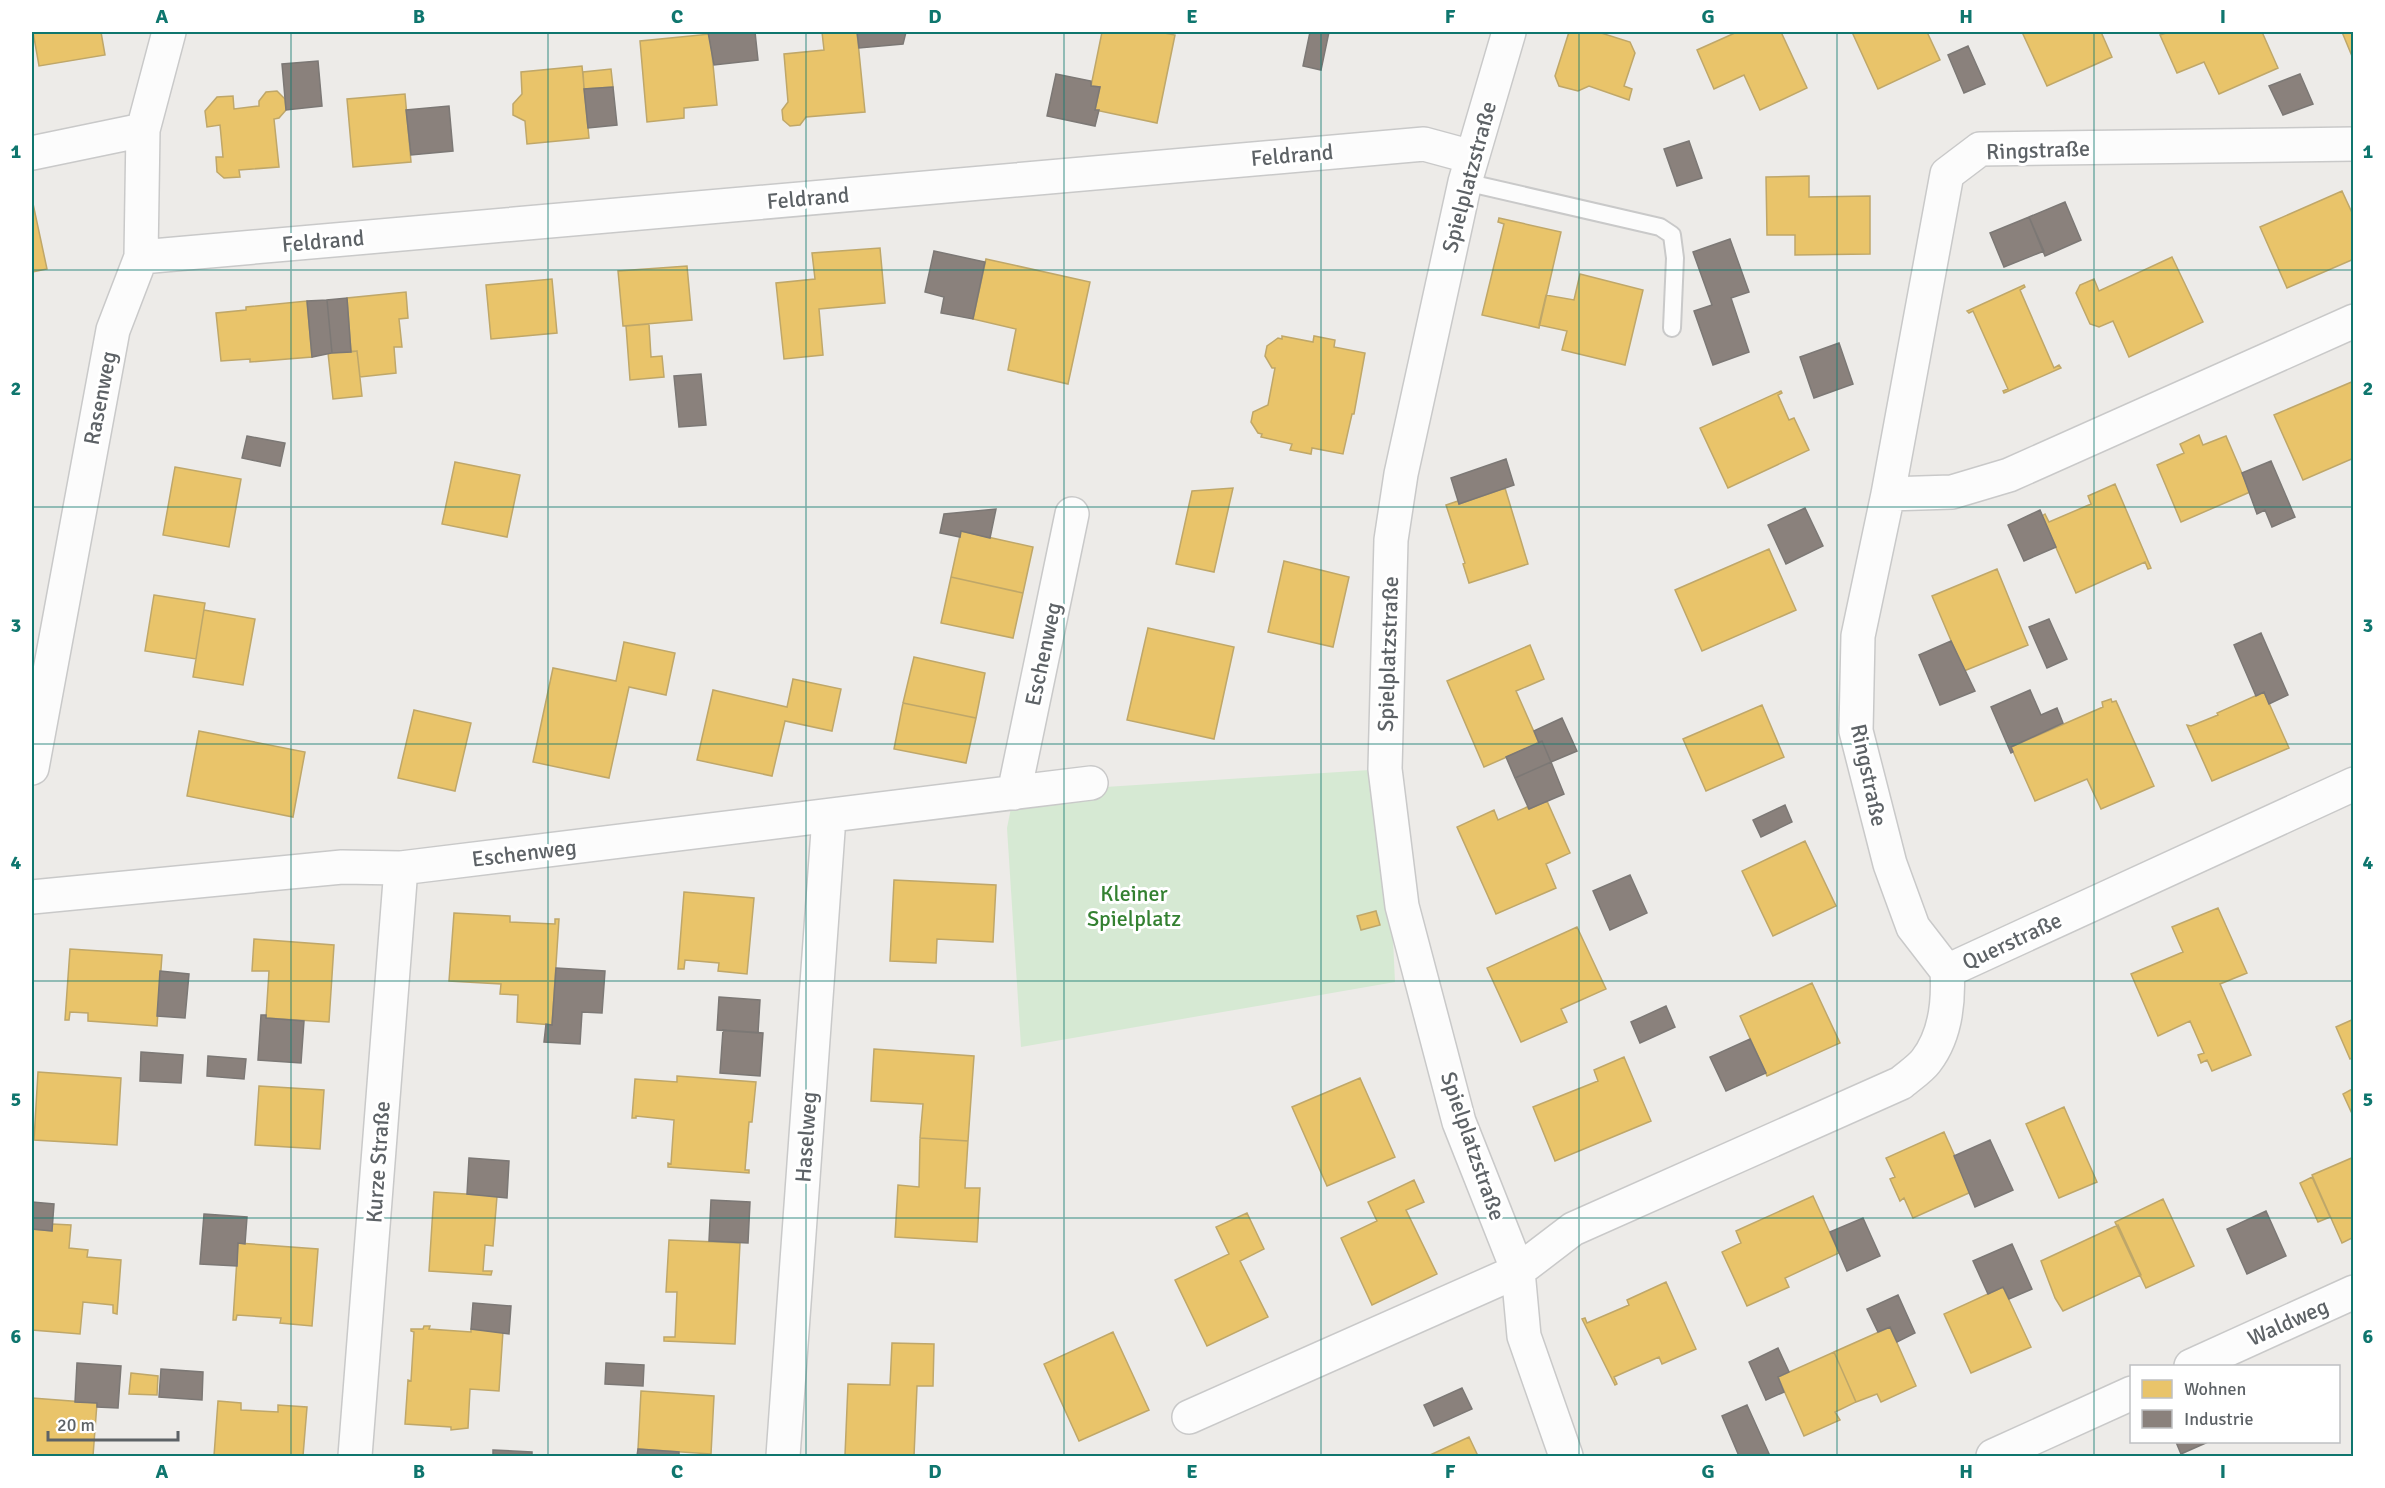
<svg xmlns="http://www.w3.org/2000/svg" width="2385" height="1488" viewBox="0 0 2385 1488" font-family="Signika,sans-serif">
  <style>
    .green { fill: #d6e9d3 }
    .homes { fill: #e9c46a; stroke: #bfa769; stroke-width: 1.5 }
    .industry { fill: #8a817c; stroke: #7c7875; stroke-width: 1.5 }
    .lines { fill: none; stroke-linecap: round; stroke-linejoin: round }
    .service-casing { stroke: #c9c9c9; stroke-width: 20 }
    .minor-casing { stroke: #c9c9c9; stroke-width: 36 }
    .service { stroke: #fcfcfc; stroke-width: 16 }
    .minor { stroke: #fcfcfc; stroke-width: 33 }
    .grid { fill: none; stroke: #0f766e; stroke-width: 1.5; stroke-opacity: 0.55 }
    .labels { text-anchor: middle; dominant-baseline: central; stroke-width: 6; stroke-linejoin: round; paint-order: stroke }
    .street-label { font-size: 22px; fill: #5d6266; stroke: #fff }
    .park-label { font-size: 22px; fill: #348131; stroke: #fff }
    .neatline { fill: none; stroke: #0f766e; stroke-width: 2 }
    .grid-label { font-size: 20px; text-anchor: middle; font-weight: bold; fill: #0f766e }
  </style>
  <rect width="100%" height="100%" fill="#edebe8"/>
  <!-- green -->
  <path class="green" d="M1385,769L1395,982L1021,1047L1007,828L1014,793Z"/>
  <!-- homes -->
  <path class="homes" d="M33,32H101L105,55L39,66Z
    M822,32H857L865,112L806,117L800,125L790,126L783,120L782,110L788,102L784,54L824,50Z
    M1102,32H1159L1175,35L1157,123L1095,110L1100,87L1091,86Z
    M1569,32H1598L1630,42L1635,53L1624,86L1632,89L1629,100L1589,86L1578,91L1559,86L1555,76Z
    M1737,32H1781L1807,88L1760,110L1744,75L1714,89L1697,50Z
    M1852,32H1927L1940,60L1878,89Z
    M2022,32H2101L2112,57L2047,86Z
    M2169,32H2262L2278,68L2219,94L2204,62L2177,73L2160,35Z
    M2342,32H2354V61Z
    M710,34L717,105L684,108V118L647,122L640,41Z
    M582,66L589,138L527,144L525,121L513,115V104L522,94L521,72Z
    M611,69L613,87L584,89L583,72Z
    M277,91L285,99L286,110L279,118L274,119L279,167L239,170L240,177L224,178L217,172L216,157H223L220,125L207,127L205,111L217,97L233,96L234,109L259,106V101L266,92Z
    M405,94L411,162L353,167L347,99Z
    M1809,176V197L1870,196V254L1795,255V235H1767L1766,177Z
    M2342,191L2354,217V259L2287,288L2260,227Z
    M32,199L47,269L32,272Z
    M1499,218L1561,232L1539,328L1482,315L1504,224L1498,222Z
    M880,248L885,303L819,309L823,355L784,359L776,283L815,279L812,253Z
    M2172,257L2203,322L2129,357L2113,321L2099,327L2090,324L2076,293L2080,285L2094,279L2099,291Z
    M986,259L1090,282L1068,384L1008,370L1016,329L973,319Z
    M687,266L692,320L623,326L618,271Z
    M1580,274L1643,290L1625,365L1562,350L1567,331L1539,325L1546,295L1574,300Z
    M552,279L557,333L491,339L486,285Z
    M2024,285L2025,287L2020,290L2054,368L2059,365L2061,368L2004,393L2003,391L2008,389L1973,311L1969,313L1967,311Z
    M406,292L408,318L399,319L402,347H394L396,373L360,377L357,351L351,352L347,298Z
    M307,301L312,357L250,362V359L221,361L216,313L246,310V307Z
    M649,324L651,357L662,356L664,377L630,380L626,326Z
    M1282,336L1313,342L1314,336L1335,340L1334,347L1365,353L1354,414H1352L1343,454L1312,448L1311,454L1290,450L1292,444L1261,437L1262,434L1258,433L1251,422L1253,412L1268,405L1275,368H1272L1265,356L1267,346L1278,338L1282,339Z
    M357,351L362,396L333,399L328,353Z
    M2354,381V458L2303,480L2274,415Z
    M1781,391L1782,393L1778,395L1789,420L1794,418L1809,450L1728,488L1700,428Z
    M2199,435L2203,445L2226,436L2250,492L2181,522L2157,465L2184,453L2180,444Z
    M455,462L520,475L507,537L442,524Z
    M175,467L241,479L229,547L163,535Z
    M2115,484L2151,568L2148,569L2145,562L2076,593L2042,516L2045,514L2049,522L2091,504L2088,496Z
    M1233,488L1214,572L1176,564L1192,491Z
    M1505,488L1528,564L1469,583L1463,564L1465,563L1446,505L1458,501L1459,504Z
    M961,531L1033,547L1023,593L951,577Z
    M1769,549L1796,610L1702,651L1675,590Z
    M1284,561L1349,577L1333,647L1268,632Z
    M1997,569L2028,645L1964,671L1932,596Z
    M951,577L1023,593L1013,638L941,623Z
    M154,595L205,603L196,659L145,651Z
    M204,610L255,619L243,685L193,677Z
    M1148,628L1234,647L1214,739L1127,720Z
    M624,642L675,653L666,695L629,687L609,778L533,762L553,668L616,681Z
    M1530,645L1544,679L1516,691L1539,743L1484,767L1447,681Z
    M914,657L985,673L976,718L903,703Z
    M793,679L841,689L832,731L785,721L772,776L697,760L713,690L787,707Z
    M2264,692L2289,748L2212,781L2187,725L2191,726L2218,715L2217,713Z
    M2111,699L2112,702L2116,701L2154,786L2101,809L2087,779L2035,801L2011,747L2103,707L2102,702Z
    M903,703L976,718L966,763L894,749Z
    M1762,705L1784,757L1706,791L1683,739Z
    M414,710L471,723L455,791L398,778Z
    M199,731L305,752L293,817L187,796Z
    M1547,801L1570,853L1546,864L1556,888L1496,914L1457,827L1494,810L1498,820L1527,807L1529,809Z
    M1805,841L1836,906L1773,936L1742,871Z
    M894,880L996,885L993,942L937,939L936,963L890,961Z
    M684,892L754,898L747,974L718,971L719,963L685,960L684,969H678Z
    M2218,908L2247,973L2220,984L2251,1055L2212,1071L2207,1060L2201,1063L2198,1055L2204,1053L2190,1021L2158,1036L2131,974L2183,952L2172,927Z
    M1376,911L1380,925L1361,930L1357,916Z
    M454,913L510,916V922L555,924V919H559L552,1025L517,1022L518,995L500,994L501,984L449,981Z
    M1577,927L1606,989L1561,1009L1567,1022L1521,1042L1487,968Z
    M254,939L334,945L329,1022L266,1018L269,971H252Z
    M70,949L162,955L157,1026L88,1021V1013L70,1012L69,1020H65Z
    M1812,983L1840,1043L1767,1076L1740,1016Z
    M2354,1019V1057L2350,1059L2336,1027Z
    M874,1049L974,1056L968,1141L920,1138L923,1104L871,1101Z
    M1624,1057L1651,1121L1555,1161L1533,1107L1598,1081L1594,1070Z
    M38,1072L121,1078L117,1145L34,1140Z
    M677,1076L756,1082L752,1122H749L745,1170H749V1173L668,1167V1163L671,1164L674,1120L636,1116V1118H632L635,1079L677,1082Z
    M1360,1078L1395,1157L1327,1186L1292,1107Z
    M259,1086L324,1090L320,1149L255,1145Z
    M2354,1088V1118L2343,1094Z
    M2064,1107L2097,1182L2059,1198L2026,1124Z
    M1944,1132L1971,1192L1913,1218L1904,1198L1900,1201L1890,1179L1895,1177L1886,1158Z
    M920,1138L968,1141L965,1188H980L977,1242L895,1237L898,1185L919,1187Z
    M2354,1157V1237L2342,1243L2312,1175Z
    M2312,1177L2330,1217L2318,1222L2300,1183Z
    M1414,1180L1424,1202L1406,1210L1437,1274L1372,1305L1341,1238L1377,1221L1368,1202Z
    M434,1192L497,1196L493,1246L485,1245L483,1271H492L491,1275L429,1271Z
    M1813,1196L1839,1253L1785,1278L1789,1287L1747,1306L1722,1252L1741,1243L1736,1231Z
    M2163,1199L2194,1266L2146,1288L2115,1222Z
    M1247,1213L1264,1249L1240,1261L1268,1317L1207,1346L1175,1280L1229,1254L1216,1227Z
    M52,1224L71,1225L69,1248L88,1250L87,1257L121,1260L117,1314L113,1313V1305L83,1302L80,1334L32,1330V1229L52,1231Z
    M2118,1225L2141,1275L2063,1311L2055,1298L2041,1261Z
    M669,1240L740,1243L735,1344L664,1341V1337H675L677,1292H666Z
    M238,1243L318,1249L312,1326L280,1323L281,1318L237,1315L236,1320H233Z
    M1666,1282L1696,1349L1662,1364L1659,1357L1614,1377L1617,1384L1615,1385L1582,1319L1585,1318L1587,1323L1629,1305L1627,1300Z
    M2003,1287L2031,1347L1971,1373L1944,1314Z
    M424,1326H430L429,1329L471,1332V1329L503,1331L499,1391L470,1389L468,1428L451,1430V1427L405,1424L408,1380L411,1381L414,1332L411,1331V1329H423Z
    M1890,1327L1916,1386L1881,1402L1877,1394L1856,1402L1834,1352Z
    M1113,1332L1149,1410L1079,1441L1044,1364Z
    M892,1343L934,1344L933,1386H917L914,1456L845,1455L848,1384L890,1385Z
    M1834,1352L1856,1402L1835,1412L1840,1420L1804,1436L1778,1377Z
    M131,1373L158,1376L157,1395L129,1394Z
    M641,1391L714,1396L711,1454L638,1449Z
    M32,1398L97,1403L93,1456H32Z
    M218,1401L241,1403V1410L278,1412V1405L307,1407L303,1456H214Z
    M1469,1437L1478,1456H1428Z"/>
  <!-- industry -->
  <path class="industry" d="M708,32H755L758,60L714,65Z
    M857,32H906L903,44L859,48Z
    M1310,32H1329L1321,70L1303,66Z
    M1968,46L1985,84L1964,93L1948,55Z
    M318,61L322,106L286,110L282,64Z
    M1056,74L1091,81V86L1100,87L1095,110H1099L1095,126L1047,116Z
    M2300,74L2313,104L2283,115L2269,86Z
    M613,87L617,125L588,128L584,89Z
    M449,106L453,151L411,155L406,110Z
    M1689,141L1702,178L1677,186L1664,149Z
    M2065,202L2081,240L2045,256L2029,217Z
    M2029,217L2044,251L2004,267L1990,233Z
    M1730,239L1749,292L1731,298L1749,352L1713,365L1694,311L1712,305L1693,252Z
    M934,251L985,262L973,319L941,313L944,297L925,292Z
    M347,298L351,352L332,353L327,300Z
    M327,300L332,353L312,357L307,301Z
    M1839,343L1853,384L1814,398L1800,357Z
    M701,374L706,425L679,427L674,376Z
    M247,436L285,443L280,466L242,458Z
    M1506,459L1514,485L1459,504L1451,478Z
    M2271,461L2295,517L2272,527L2265,510L2257,514L2242,473Z
    M1805,508L1823,546L1786,564L1768,525Z
    M996,509L990,538L961,531L960,537L940,533L944,514Z
    M2040,510L2056,547L2024,561L2008,525Z
    M2049,619L2067,659L2047,668L2029,627Z
    M2261,633L2288,695L2269,704L2264,692L2256,696L2234,645Z
    M1951,641L1975,691L1940,705L1919,655Z
    M2030,690L2041,715L2057,708L2063,723L2011,747L2013,752L2011,753L1991,707Z
    M1562,718L1577,751L1551,762L1542,741L1539,743L1534,731Z
    M1542,741L1551,762L1515,778L1506,757Z
    M1551,762L1564,794L1529,809L1515,778Z
    M1785,805L1792,822L1761,837L1753,820Z
    M1630,875L1647,913L1610,930L1593,891Z
    M556,968L605,971L602,1013L582,1012L580,1044L544,1042L546,1024L552,1025Z
    M160,971L189,974L185,1018L157,1016Z
    M719,997L760,1000L758,1033L717,1030Z
    M1666,1006L1675,1027L1640,1043L1631,1022Z
    M261,1015H266V1018L304,1021L301,1063L258,1060Z
    M723,1030L763,1033L760,1076L720,1073Z
    M1750,1039L1766,1073L1726,1091L1710,1057Z
    M141,1052L183,1055L181,1083L140,1081Z
    M208,1056L246,1059L244,1079L207,1076Z
    M1990,1140L2013,1190L1975,1207L1954,1156Z
    M469,1158L509,1161L507,1198L467,1194Z
    M711,1200L750,1202L748,1243L709,1241Z
    M32,1202L54,1204L52,1231L32,1229Z
    M2266,1211L2286,1256L2247,1274L2227,1229Z
    M204,1214L247,1217L245,1244L238,1243L237,1266L200,1264Z
    M1863,1218L1880,1256L1847,1271L1830,1232Z
    M2012,1244L2032,1289L2009,1299L2003,1287L1988,1294L1973,1261Z
    M1898,1295L1915,1333L1897,1342L1890,1327L1878,1332L1867,1309Z
    M473,1303L511,1306L509,1334L471,1329Z
    M1778,1348L1789,1372L1778,1377L1784,1392L1766,1400L1749,1362Z
    M77,1363L121,1366L118,1408L97,1407V1403L75,1402Z
    M606,1363L644,1365L643,1386L605,1384Z
    M161,1369L203,1372L202,1400L159,1397Z
    M1462,1388L1472,1409L1434,1426L1424,1405Z
    M1747,1405L1770,1456H1739L1722,1416Z
    M2176,1442H2208L2181,1454Z
    M638,1449L679,1452V1456H637Z
    M493,1450L532,1452V1456H493Z"/>
  <g class="lines">
    <!-- service casing -->
    <g class="service-casing">
      <path id="service" d="M1465,182L1660,227L1672,235L1675,258L1672,328"/>
    </g>
    <!-- minor casing -->
    <g class="minor-casing">
      <path id="minor" d="M1509,32L1465,182L1401,474L1391,540L1385,769L1402,906L1459,1122L1518,1271L1524,1336L1566,1456
        M32,153L143,130
        M141,257L1424,144L1472,157
        M1888,494L1952,492L2009,475L2354,321
        M32,768L113,330L141,257L143,130L169,32
        M1014,793L1072,514
        M32,897L342,867L401,868L1091,783
        M1947,971L1913,927L1890,864L1856,731L1858,636L1888,494L1947,174L1980,149L2354,144
        M2191,1366L2354,1292
        M1189,1417L1518,1271L1573,1229L1901,1083C1909,1076 1920,1069 1926,1061C1946,1035 1949,1002 1947,971L2354,784
        M355,1456L401,868
        M783,1456L829,817
        M1993,1456L2132,1393"/>
    </g>
    <!-- service -->
    <use href="#service" class="service"/>
    <!-- minor -->
    <use href="#minor" class="minor"/>
  </g>
  <!-- grid -->
  <path class="grid" d="M291,32V1456M548,32V1456M806,32V1456M1064,32V1456M1321,32V1456M1579,32V1456M1837,32V1456M2094,32V1456M32,270H2354M32,507H2354M32,744H2354M32,981H2354M32,1218H2354"/>
  <g class="labels">
    <!-- street labels -->
    <g class="street-label">
      <text transform="translate(2038 150) rotate(-2)">Ringstraße</text>
      <text transform="translate(1292 155) rotate(-5)">Feldrand</text>
      <text transform="translate(1469 177) rotate(-75)">Spielplatzstraße</text>
      <text transform="translate(808 198) rotate(-5)">Feldrand</text>
      <text transform="translate(323 241) rotate(-5)">Feldrand</text>
      <text transform="translate(100 398) rotate(-79)">Rasenweg</text>
      <text transform="translate(1043 654) rotate(-78)">Eschenweg</text>
      <text transform="translate(1388 654) rotate(-88)">Spielplatzstraße</text>
      <text transform="translate(1869 775) rotate(78)">Ringstraße</text>
      <text transform="translate(524 853) rotate(-7)">Eschenweg</text>
      <text transform="translate(2012 941) rotate(-25)">Querstraße</text>
      <text transform="translate(806 1137) rotate(-86)">Haselweg</text>
      <text transform="translate(1473 1146) rotate(71)">Spielplatzstraße</text>
      <text transform="translate(378 1162) rotate(-86)">Kurze Straße</text>
      <text transform="translate(2288 1322) rotate(-24)">Waldweg</text>
    </g>
    <!-- park labels -->
    <g class="park-label">
      <text x="1134" y="893">Kleiner<tspan x="1134" dy="25">Spielplatz</tspan></text>
    </g>
  </g>
  <!-- border -->
  <rect width="2385" height="1488" fill="none" stroke="#ffffff" stroke-width="66"/>
  <!-- legend -->
  <rect x="2130" y="1365" width="210" height="78" fill="#ffffff" stroke="#bec0c2" stroke-width="1.5"/>
  <rect x="2142" y="1380" width="30" height="18" fill="#e9c46a" stroke="#bec0c2" stroke-width="1.5"/>
  <text x="2184" y="1395" font-size="18" fill="#5d6266">Wohnen</text>
  <rect x="2142" y="1410" width="30" height="18" fill="#8a817c" stroke="#bec0c2" stroke-width="1.5"/>
  <text x="2184" y="1425" font-size="18" fill="#5d6266">Industrie</text>
  <!-- scale -->
  <path d="M48 1431v9h130v-9" fill="none" stroke="#5d6266" stroke-width="3"/>
  <text x="57" y="1431" font-size="18" fill="#5d6266" stroke="#ffffff" stroke-width="4.5" paint-order="stroke">20 m</text>
  <rect x="33" y="33" width="2319" height="1422" class="neatline"/>
  <g class="grid-label">
    <text x="162" y="23">A</text>
    <text x="419" y="23">B</text>
    <text x="677" y="23">C</text>
    <text x="935" y="23">D</text>
    <text x="1192" y="23">E</text>
    <text x="1450" y="23">F</text>
    <text x="1708" y="23">G</text>
    <text x="1966" y="23">H</text>
    <text x="2223" y="23">I</text>
    <text x="16" y="158">1</text>
    <text x="2368" y="158">1</text>
    <text x="16" y="395">2</text>
    <text x="2368" y="395">2</text>
    <text x="16" y="632">3</text>
    <text x="2368" y="632">3</text>
    <text x="16" y="869">4</text>
    <text x="2368" y="869">4</text>
    <text x="16" y="1106">5</text>
    <text x="2368" y="1106">5</text>
    <text x="16" y="1343">6</text>
    <text x="2368" y="1343">6</text>
    <text x="162" y="1478">A</text>
    <text x="419" y="1478">B</text>
    <text x="677" y="1478">C</text>
    <text x="935" y="1478">D</text>
    <text x="1192" y="1478">E</text>
    <text x="1450" y="1478">F</text>
    <text x="1708" y="1478">G</text>
    <text x="1966" y="1478">H</text>
    <text x="2223" y="1478">I</text>
  </g>
</svg>
